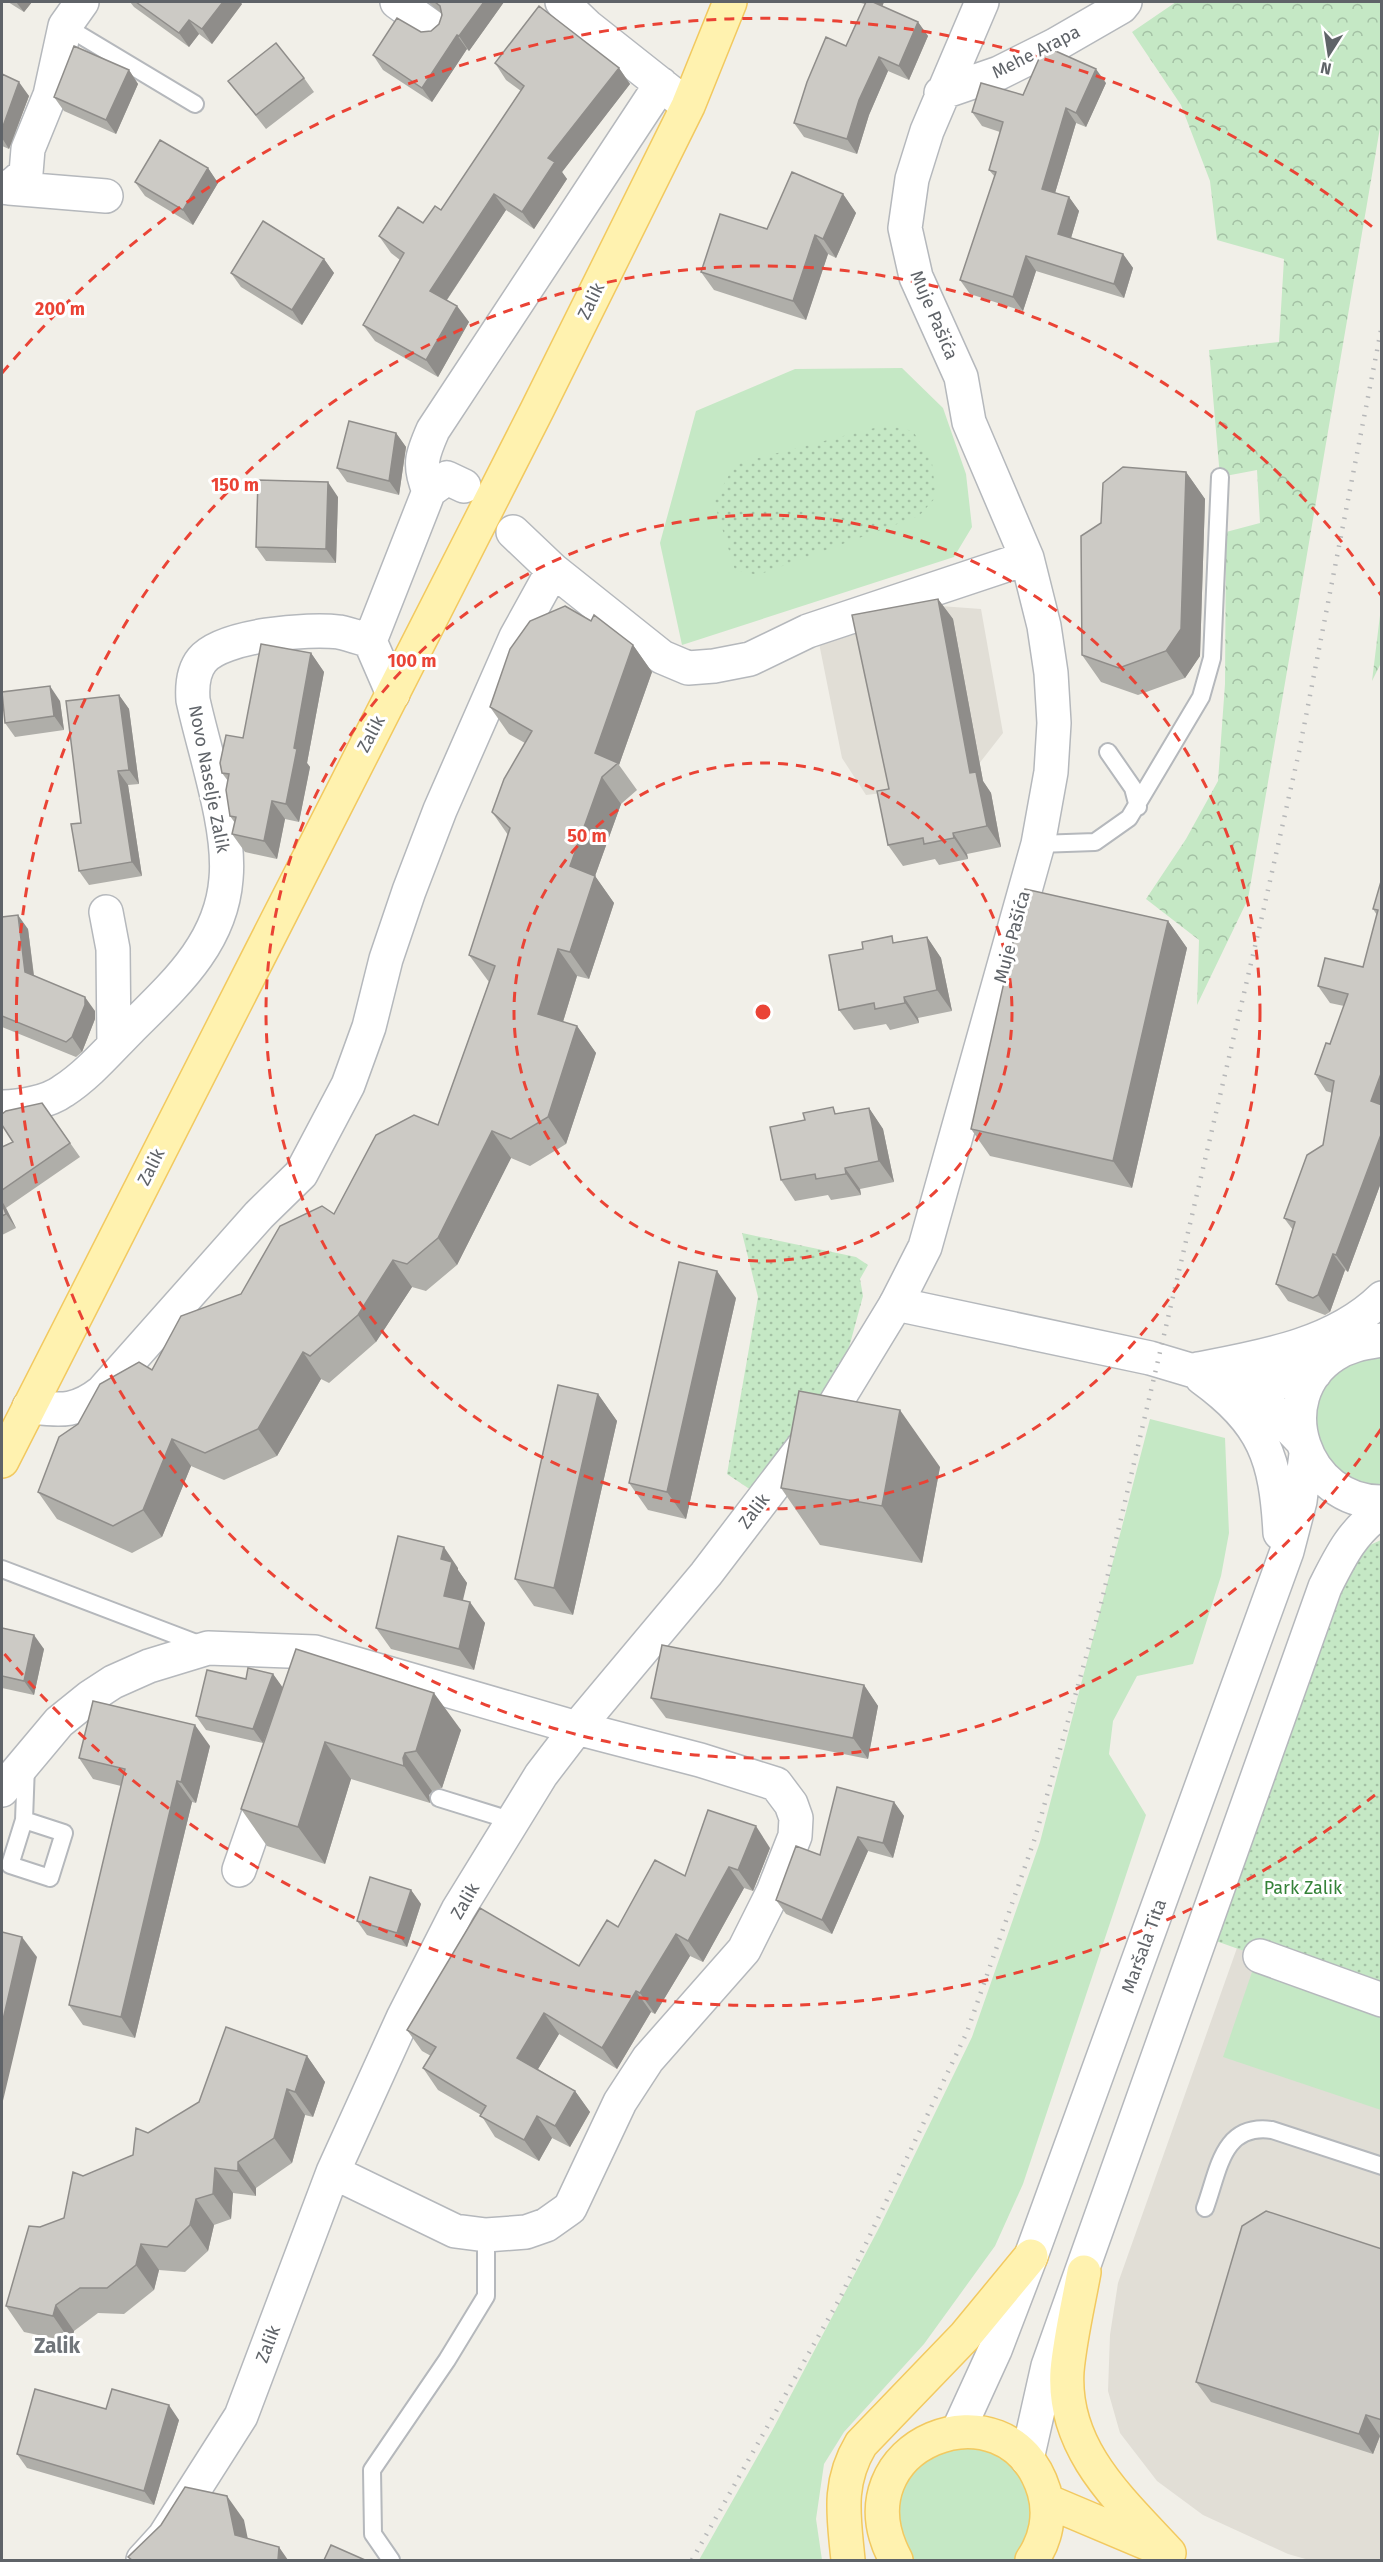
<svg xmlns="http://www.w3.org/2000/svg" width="1383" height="2562" viewBox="0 0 1383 2562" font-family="'Fira Sans',sans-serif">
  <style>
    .education { fill: #e1ded6 }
    .grass { fill: #c5e8c5 }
    .forest { fill: url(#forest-crowns) }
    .park { fill: url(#park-dots) }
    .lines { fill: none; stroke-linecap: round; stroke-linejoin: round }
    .service-casing { stroke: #b5b8bc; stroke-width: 20 }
    .minor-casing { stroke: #b5b8bc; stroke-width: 36 }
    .tertiary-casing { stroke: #b5b8bc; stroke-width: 36 }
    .primary-casing { stroke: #f2c960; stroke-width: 36 }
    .service { stroke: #fff; stroke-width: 16 }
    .minor { stroke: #fff; stroke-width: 33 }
    .tertiary { stroke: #fff; stroke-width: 33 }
    .primary { stroke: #fff2af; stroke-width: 33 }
    .rail { stroke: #b6b7b8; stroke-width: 4.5; stroke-dasharray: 1.5 8; stroke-linecap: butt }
    .wall { fill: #afaea9 }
    .shaded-wall { fill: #8f8d8a }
    .building { fill: #cccac5; stroke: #8f8d8a; stroke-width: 1.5 }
    .ring { fill: none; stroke: #ea4335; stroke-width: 3; stroke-dasharray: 10 8 }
    .labels { text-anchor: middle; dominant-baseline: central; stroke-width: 6; stroke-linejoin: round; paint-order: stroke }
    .street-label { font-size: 18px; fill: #5f6368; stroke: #fff }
    .park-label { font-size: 18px; fill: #348238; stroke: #fff }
    .quarter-label { font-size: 21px; font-weight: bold; fill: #70757a; stroke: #fff }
    .centre { fill: #ea4335; stroke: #fff; stroke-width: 3 }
    .ring-label { font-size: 18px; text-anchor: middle; font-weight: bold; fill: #ea4335; stroke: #fff; stroke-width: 6; stroke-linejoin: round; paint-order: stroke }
  </style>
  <defs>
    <pattern id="forest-crowns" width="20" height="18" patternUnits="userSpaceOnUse" patternTransform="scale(1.5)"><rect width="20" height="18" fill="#c5e8c5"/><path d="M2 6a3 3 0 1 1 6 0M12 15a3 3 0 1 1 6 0" fill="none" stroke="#a3c0a4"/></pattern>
    <pattern id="park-dots" width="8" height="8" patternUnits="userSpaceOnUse" patternTransform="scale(1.5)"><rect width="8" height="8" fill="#c5e8c5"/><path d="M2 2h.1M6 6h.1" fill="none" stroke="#a3c0a4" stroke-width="1.8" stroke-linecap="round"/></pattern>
  </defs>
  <rect width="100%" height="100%" fill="#f1efe8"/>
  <!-- education -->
  <path class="education" d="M940,606L981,609L1003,733L964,783L866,795L842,758L819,643Z
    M1237,1948L1381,1999V2560H1309L1288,2554L1203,2515L1157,2481L1120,2433L1108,2391L1110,2335L1118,2283Z"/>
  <!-- grass -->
  <path class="grass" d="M902,368L943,408L966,474L972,527L954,557L682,645L660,543L696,411L795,369Z
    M1381,1345V1499L1332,1482L1307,1398L1318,1377Z
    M1150,1419L1225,1438L1229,1533L1221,1576L1193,1664L1137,1676L1113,1721L1109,1754L1146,1815L1023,2184L995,2246L924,2344L844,2432L824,2464L816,2519L822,2560H699L773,2429L880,2226L972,2037L1040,1842Z
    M1253,1969L1381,2013V2110L1223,2057Z
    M989,2440L1040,2496L1025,2560H904L889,2494L917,2453Z"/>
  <!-- forest -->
  <path class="forest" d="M1176,2H1381V122L1248,899L1197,1005L1199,940L1146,899L1186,839L1218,781L1225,684L1226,532L1260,523L1257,470L1220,477L1209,350L1279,342L1284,259L1217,240L1210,181L1181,105L1132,32Z
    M1381,607V663L1372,681Z"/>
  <!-- park -->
  <path class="park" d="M886,425L913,431L932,463L936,497L919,516L758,575L735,570L714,502L735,464Z
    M742,1233L856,1257L868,1265L860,1279L863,1296L841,1377L757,1494L727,1474L758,1297Z
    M1381,1540V2000L1202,1936L1325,1587L1370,1545Z"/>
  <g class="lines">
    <!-- service casing -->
    <g class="service-casing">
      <path id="service" d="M65,26L195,104
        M1108,752L1133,788L1138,807
        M1038,844L1095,842L1129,818L1201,697L1212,658L1220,477
        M2,1569L204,1646
        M439,1798L513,1821
        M24,1820L64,1833L50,1878L10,1865L24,1820L26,1765
        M1205,2208C1219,2170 1222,2123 1272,2130L1382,2166
        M391,2560L373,2534L372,2470L447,2360L486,2296V2235"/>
    </g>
    <!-- minor casing -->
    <g class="minor-casing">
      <path id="minor" d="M397,2L433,28
        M562,2L587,26L678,98
        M941,93L999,73L1055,45L1121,7L1125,2
        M2,187L9,188L26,173L28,149L50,95L65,26L82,2
        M9,188L106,196
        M429,491C418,465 422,455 433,430L661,84
        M513,532L553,570L662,657L688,668L714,666L750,659L808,631L1027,558
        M370,641L429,491L447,478L464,486
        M106,912L113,949L114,1045
        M2,1107C20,1107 48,1102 63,1091C88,1075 109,1050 130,1029C174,985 221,944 226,879C231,828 204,751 193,700C192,686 193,671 202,660C222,635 309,628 339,632C349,634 360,638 370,641L393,694
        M896,1304L925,1247L1038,844L1051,772L1054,723L1051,673L1044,626L1027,558L969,422L961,377L916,277L905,228L912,179L927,131L982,2
        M29,1407C61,1410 75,1413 102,1392L259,1215L301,1174L348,1085L369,1027L386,959L409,891L440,810L516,637L553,570
        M239,1870L269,1784
        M1260,1956L1382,2000
        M143,2560L164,2537L241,2416L333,2172L403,2018L458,1910L541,1775L577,1728L700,1760L776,1784L791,1804L796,1818L795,1836L773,1892L744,1950L648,2059L620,2102L570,2208L546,2225L526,2232L486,2235L455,2231L333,2172"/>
    </g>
    <!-- tertiary casing -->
    <g class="tertiary-casing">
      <path id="tertiary" d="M1382,1340C1364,1343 1349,1345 1334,1355C1268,1398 1304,1503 1382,1502
        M1198,1369C1261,1357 1334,1345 1382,1298
        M1202,1378C1264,1423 1276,1458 1280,1533
        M1244,1386L1268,1405L1302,1441
        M2,1790L59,1722L90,1697L113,1682L149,1666L208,1648L315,1652L577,1728L706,1574L832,1409L896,1304L1150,1358L1244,1386L1281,1382L1315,1373
        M958,2431L995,2350L1031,2256L1287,1551L1300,1501L1306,1454
        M1027,2459L1048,2366L1325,1587C1340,1557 1353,1530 1382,1511"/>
    </g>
    <!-- primary casing -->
    <g class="primary-casing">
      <path id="primary" d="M2,1461L537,410L688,106L730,2
        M1084,2272C1078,2305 1070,2338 1067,2371C1062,2449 1120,2500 1169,2553
        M1047,2501L1156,2547
        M848,2560C844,2517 837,2484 861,2444L965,2336L1031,2256
        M896,2560C833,2444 1008,2376 1044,2491C1051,2515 1046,2540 1032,2560"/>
    </g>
    <!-- service -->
    <use href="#service" class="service"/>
    <!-- minor -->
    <use href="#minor" class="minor"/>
    <!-- tertiary -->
    <use href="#tertiary" class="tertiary"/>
    <!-- primary -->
    <use href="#primary" class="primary"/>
    <!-- rail -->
    <path class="rail" d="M692,2560L840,2298L967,2032L1035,1838L1101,1604L1263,912L1299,752L1382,325"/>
  </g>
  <!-- wall -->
  <path class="wall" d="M8,2H32L24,12Z
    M130,2H240L242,4L212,44L199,34L189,47L134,7Z
    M428,2H504L469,51L467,49L432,102L383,70L373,55L421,32L431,31L439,24L442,15L441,13Z
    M857,2H884L882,6L918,22L928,36L909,80L888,71L869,115L857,154L804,137L794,123L846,46L865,4Z
    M495,63L619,68L630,84L562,172L567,179L534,229L506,210L447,300L457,306L469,322L438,377L375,341L363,325L400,260L391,253L379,236L423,223L441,210L521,91L506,80Z
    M129,70L138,84L116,134L64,111L54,97Z
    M2,74L29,96L9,149L2,146Z
    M304,78L314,92L266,129L228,81Z
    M1106,83L1086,127L1076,123L1055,193L1069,197L1079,211L1071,238L1123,254L1133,268L1124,298L1036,271L1023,311L970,294L960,280L995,177L989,170L1000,132L982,126L972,112L1023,95Z
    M208,168L218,183L193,225L145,196L135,182Z
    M843,194L856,213L836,258L828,254L806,320L714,290L701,272L767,229Z
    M324,259L334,273L302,325L241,287L231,273Z
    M396,433L406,447L399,495L347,482L337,468Z
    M1186,472L1205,499L1200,656L1185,678L1138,695L1101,682L1082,655Z
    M338,497L336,563L266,561L256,547Z
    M938,599L953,619L983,781L991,793L1001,847L967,854L968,859L939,865L935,859L903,866L888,845L889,789Z
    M633,645L652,672L619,765L637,790L621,804L595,876L614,903L589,979L577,976L563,1022L577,1026L596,1053L566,1144L530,1166L511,1158L457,1265L426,1291L412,1287L376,1342L329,1383L321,1379L277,1456L224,1480L191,1466L162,1537L132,1553L57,1519L38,1492L78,1424L152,1370L438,1125L489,982L469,955L508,835L492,812L525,743L509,734L490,707Z
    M311,653L324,672L307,763L310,767L299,822L285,819L277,859L245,852L232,834L235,823L230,816L228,781L222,773L243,738Z
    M119,695L129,709L139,784L128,785L142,876L89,885L79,871L81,823Z
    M60,701L64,730L15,737L5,723Z
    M1382,878V1180L1348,1272L1345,1270L1330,1312L1325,1315L1288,1301L1276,1284L1293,1230L1284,1218L1323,1145L1332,1093L1326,1091L1315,1074L1330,1044L1344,1006L1330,1003L1318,986L1363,967L1377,915L1373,909Z
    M2,917L28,929L34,975L95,1011V1019L82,1052L76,1057L2,1027Z
    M1168,921L1187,948L1132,1188L990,1156L971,1129Z
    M927,937L941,958L952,1011L918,1018L919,1023L890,1030L886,1024L854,1030L839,1010L896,942Z
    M42,1103L80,1157L6,1208L16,1228L2,1235V1147L13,1142Z
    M869,1108L883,1129L894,1182L860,1189L861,1195L831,1200L828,1195L795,1201L781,1180L838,1114Z
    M736,1298L686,1519L648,1510L629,1483Z
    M598,1394L617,1421L573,1615L534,1606L515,1579Z
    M940,1467L922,1563L820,1545L781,1488Z
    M458,1568V1570L467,1583L462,1600L485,1623L474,1670L391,1649L376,1628Z
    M2,1628L44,1649L34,1695L2,1688Z
    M296,1649L461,1730L442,1788L432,1791L429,1795L430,1803L351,1779L325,1864L267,1846L241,1809Z
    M273,1674L283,1688L263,1743L206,1730L196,1716L246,1679Z
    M864,1685L878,1706L868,1759L666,1718L651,1698Z
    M210,1746L196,1803L192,1802L135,2038L83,2025L69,2005L121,1786L93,1779L79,1758Z
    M894,1802L904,1816L893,1858L868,1851L832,1934L786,1914L776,1900L820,1855Z
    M770,1848L753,1891L744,1888L703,1962L690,1956L655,2014L651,2012L617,2069L559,2034L538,2069L575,2091L590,2112L570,2147L552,2138L539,2161L495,2137L481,2115L438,2090L423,2068L431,2056L422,2051L407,2030L579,1966L618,1927L685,1876Z
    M411,1890L421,1904L407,1947L367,1935L357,1921Z
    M307,2056L325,2082L313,2117L305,2115L292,2163L256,2188V2196L233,2193L231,2219L214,2225L208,2251L185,2272L159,2270L154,2290L124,2314L98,2313L74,2331L71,2342L24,2332L6,2306L40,2227L64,2218L83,2176L133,2155L148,2133Z
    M1382,2249V2436H1380L1373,2454L1211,2402L1196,2382Z
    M106,2409L179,2420L154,2505L27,2468L17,2454Z"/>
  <!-- shaded-wall -->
  <path class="shaded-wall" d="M16,2H32L24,12Z
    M223,2H240L242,4L212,44L202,29Z
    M484,2H504L469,51L459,36Z
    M875,2H884L881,10Z
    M189,20L199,34L189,47L179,33Z
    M918,22L928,36L909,80L899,66Z
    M457,35L467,49L432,102L422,88Z
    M879,57L888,71L869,115L857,154L847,139L859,100Z
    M619,68L630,84L562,172L567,179L534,229L522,212L548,158Z
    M1096,69L1106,83L1086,127L1076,113Z
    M129,70L138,84L116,134L106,120Z
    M19,82L29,96L9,149L2,138V129Z
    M1066,108L1076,123L1052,203L1042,189Z
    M208,168L218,183L193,225L183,210Z
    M494,194L506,210L442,307L430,291Z
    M843,194L856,213L836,258L823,239Z
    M1069,197L1079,211L1068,248L1058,234Z
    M815,235L828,254L806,320L793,301Z
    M1123,254L1133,268L1124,298L1114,284Z
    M1026,256L1036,271L1023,311L1013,297Z
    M324,259L334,273L302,325L292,310Z
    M457,306L469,322L438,377L426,360Z
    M396,433L406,447L399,495L389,481Z
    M1186,472L1205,499L1200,656L1185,678L1166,651Z
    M328,482L338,497L336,563L326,549Z
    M938,599L953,619L983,781L991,793L1001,847L987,826L970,773Z
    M633,645L652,672L619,765L618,763L595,753Z
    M311,653L324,672L307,763L310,767L299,822L286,804L294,748Z
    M50,686L60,701L64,730L54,716Z
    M119,695L129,709L139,784L129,770Z
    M118,771L128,785L142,876L132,862Z
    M602,777L621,804L595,876L614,903L589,979L570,952V866Z
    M272,801L285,819L277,859L264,841Z
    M953,833L967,854L968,859L954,838Z
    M18,915L28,929L35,986L25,972Z
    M1168,921L1187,948L1132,1188L1113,1161Z
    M927,937L941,958L952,1011L937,990Z
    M558,949L577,976L557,1041L538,1014Z
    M85,997L95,1011V1019L82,1052L72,1037Z
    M904,997L918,1018L919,1023L905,1003Z
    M577,1026L596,1053L566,1144L548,1117Z
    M1382,1071V1117L1371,1101Z
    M869,1108L883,1129L894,1182L879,1161Z
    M492,1131L511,1158L457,1265L438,1238Z
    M1382,1132V1180L1348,1272L1336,1255Z
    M845,1168L860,1189L861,1195L846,1174Z
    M2,1201L6,1208L16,1228L6,1214L2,1204Z
    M1333,1254L1345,1270L1330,1312L1318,1295Z
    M393,1260L412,1287L376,1342L358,1315Z
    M717,1271L736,1298L686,1519L667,1492Z
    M303,1352L321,1379L277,1456L258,1429Z
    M598,1394L617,1421L573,1615L554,1588Z
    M900,1410L940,1467L922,1563L882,1506Z
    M172,1439L191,1466L162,1537L143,1510Z
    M444,1547L458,1568V1570L467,1583L459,1617L444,1596L441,1559Z
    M470,1602L485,1623L474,1670L459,1649Z
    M34,1635L44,1649L34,1695L24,1681Z
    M273,1674L283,1688L263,1743L253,1729Z
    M864,1685L878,1706L868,1759L853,1738Z
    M434,1693L461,1730L442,1788L416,1751Z
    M195,1725L210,1746L196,1803L181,1782Z
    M325,1742L351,1779L325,1864L298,1827Z
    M405,1753L432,1791L429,1795L430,1803L404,1766L403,1758Z
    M177,1781L192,1802L135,2038L121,2017Z
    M894,1802L904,1816L893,1858L883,1843Z
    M756,1826L770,1848L753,1891L738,1870Z
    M858,1837L868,1851L832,1934L822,1920Z
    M729,1867L744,1888L703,1962L688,1941Z
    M411,1890L421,1904L407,1947L397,1933Z
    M676,1934L690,1956L655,2014L640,1993Z
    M22,1937L37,1957L2,2105V2024Z
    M636,1991L651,2012L617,2069L602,2048Z
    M544,2013L559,2034L532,2079L517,2058Z
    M307,2056L325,2082L313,2117L295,2092Z
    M287,2089L305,2115L292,2163L274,2138Z
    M575,2091L590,2112L570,2147L555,2126Z
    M537,2116L552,2138L539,2161L524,2140Z
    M238,2162L256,2188V2196L238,2171Z
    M215,2168L233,2193L231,2219L213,2194Z
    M196,2199L214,2225L208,2251L190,2225Z
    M141,2244L159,2270L154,2290L136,2265Z
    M56,2305L74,2331L71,2342L53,2316Z
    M169,2405L179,2420L154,2505L144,2491Z
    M1366,2415L1380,2436L1373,2454L1359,2434Z
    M227,2496L244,2520L252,2559L235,2535Z
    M279,2547L288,2560H278Z"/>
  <!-- building -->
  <path class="building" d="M136,2H223L202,29L189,20L179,33Z
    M435,2H484L459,36L457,35L422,88L373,55L397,18L421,32L431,31L439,24L442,15L440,6Z
    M866,2H873L918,22L899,66L879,57L859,100L847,139L794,123L807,82L826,37L846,46Z
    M539,6L619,68L548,158L555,162L522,212L494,194L430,291L457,306L426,360L363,325L404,253L379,236L398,207L423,223L435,206L441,210L524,86L495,63Z
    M276,43L304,78L256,115L228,81Z
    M74,46L129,70L106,120L54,97Z
    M1051,49L1096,69L1076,113L1066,108L1042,189L1069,197L1058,234L1123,254L1114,284L1026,256L1013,297L960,280L996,172L989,170L1003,122L972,112L981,83L1023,95L1041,54Z
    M2,74L19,82L2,129Z
    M160,140L208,168L183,210L135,182Z
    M792,172L843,194L823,239L815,235L793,301L701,272L720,214L767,229Z
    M263,221L324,259L292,310L231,273Z
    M349,421L396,433L389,481L337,468Z
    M1123,467L1186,472L1181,629L1166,651L1119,668L1082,655L1081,536L1101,523L1103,483Z
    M258,480L328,482L326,549L256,547Z
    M938,599L970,773L976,772L987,826L953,833L954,838L924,844L923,838L888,845L877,791L889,789L852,615Z
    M565,606L591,621L594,615L633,645L595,753L618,763L602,777L570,866L595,876L570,952L558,949L538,1014L577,1026L548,1117L511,1139L492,1131L438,1238L407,1264L393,1260L358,1315L310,1356L303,1352L258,1429L205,1453L172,1439L143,1510L113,1526L38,1492L59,1437L78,1424L100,1384L139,1362L152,1370L181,1316L241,1294L280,1226L322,1206L334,1214L376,1135L414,1115L438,1125L495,966L469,955L510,828L492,812L504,779L532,731L490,707L510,649L530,621Z
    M261,644L311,653L294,748L297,749L286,804L272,801L264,841L232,834L236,817L230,816L226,790L229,774L222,773L220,763L226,735L243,738Z
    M50,686L54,716L5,723L2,692Z
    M119,695L129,770L118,771L132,862L79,871L71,824L81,823L66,701Z
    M1382,878V1071L1371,1101L1382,1105V1132L1336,1255L1333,1254L1318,1295L1313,1298L1276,1284L1295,1222L1284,1218L1307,1155L1323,1145L1334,1081L1315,1074L1326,1043L1330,1044L1348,994L1318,986L1325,958L1363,967L1378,910L1373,909Z
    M1025,889L1168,921L1113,1161L971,1129Z
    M18,915L25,972L85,997V1005L72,1037L66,1042L2,1016V917Z
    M892,936L893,943L927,937L937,990L904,997L905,1003L875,1009L874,1003L839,1010L829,955L863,949L862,942Z
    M42,1103L70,1143L2,1190V1147L13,1142L2,1125V1114L6,1111Z
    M833,1107L835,1114L869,1108L879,1161L845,1168L846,1174L816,1179L815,1174L781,1180L770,1127L805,1120L803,1113Z
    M2,1204L6,1214L2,1216Z
    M679,1262L717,1271L667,1492L629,1483Z
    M558,1385L598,1394L554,1588L515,1579Z
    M799,1391L900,1410L882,1506L781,1488Z
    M398,1536L444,1547L441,1559L452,1562L444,1596L470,1602L459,1649L376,1628Z
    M2,1628L34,1635L24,1681L2,1676Z
    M662,1645L864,1685L853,1738L651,1698Z
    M296,1649L434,1693L416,1751L405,1753L403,1758L404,1766L325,1742L298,1827L241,1809Z
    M248,1668L273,1674L253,1729L196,1716L207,1670L246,1679Z
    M93,1701L195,1725L181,1782L177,1781L121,2017L69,2005L125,1769L79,1758Z
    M837,1787L894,1802L883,1843L858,1837L822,1920L776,1900L796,1846L820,1855Z
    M708,1810L756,1826L738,1870L729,1867L688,1941L676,1934L640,1993L636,1991L602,2048L544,2013L517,2058L575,2091L555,2126L537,2116L524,2140L480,2116L486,2106L423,2068L436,2047L407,2030L480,1908L579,1966L607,1920L618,1927L655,1860L685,1876Z
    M370,1877L411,1890L397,1933L357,1921Z
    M2,1932L22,1937L2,2024Z
    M226,2027L307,2056L295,2092L287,2089L274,2138L238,2162V2171L215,2168L213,2194L196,2199L190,2225L167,2247L141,2244L136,2265L107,2288H80L56,2305L53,2316L6,2306L29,2226L40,2227L64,2218L73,2172L83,2176L133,2155L136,2128L148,2133L199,2102Z
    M1266,2211L1382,2249V2420L1366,2415L1359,2434L1196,2382L1242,2226Z
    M35,2389L106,2409L112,2389L169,2405L144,2491L17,2454Z
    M185,2487L227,2496L235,2535L279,2547L278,2560H132L128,2557L161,2525Z
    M331,2545L365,2560H324Z"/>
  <!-- distance rings -->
  <g class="ring">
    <circle cx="763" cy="1012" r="249"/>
    <circle cx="763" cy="1012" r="497"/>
    <path d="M1381 1429A746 746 0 1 1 1381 595"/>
    <path d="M1375 1795A994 994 0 0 1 2 1651M2 373A994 994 0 0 1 1375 229"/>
  </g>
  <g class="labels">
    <!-- street labels -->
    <g class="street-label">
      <text transform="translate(1036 52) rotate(-27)">Mehe Arapa</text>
      <text transform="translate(591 301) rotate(-64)">Zalik</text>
      <text transform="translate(934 315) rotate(67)">Muje Pašića</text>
      <text transform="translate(371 734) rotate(-62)">Zalik</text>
      <text transform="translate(209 779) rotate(79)">Novo Naselje Zalik</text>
      <text transform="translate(1012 937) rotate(-75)">Muje Pašića</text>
      <text transform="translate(151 1167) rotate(-63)">Zalik</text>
      <text transform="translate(754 1511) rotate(-53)">Zalik</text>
      <text transform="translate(465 1901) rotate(-60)">Zalik</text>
      <text transform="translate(1144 1946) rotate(-70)">Maršala Tita</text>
      <text transform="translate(268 2344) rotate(-69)">Zalik</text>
    </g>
    <!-- park labels -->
    <g class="park-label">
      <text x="1303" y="1888">Park Zalik</text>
    </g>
    <!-- quarter labels -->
    <g class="quarter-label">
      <text x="57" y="2346">Zalik</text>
    </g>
  </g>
  <circle cx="763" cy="1012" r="9" class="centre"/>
  <g class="ring-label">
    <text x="60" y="315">200 m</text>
    <text x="235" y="491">150 m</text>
    <text x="412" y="667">100 m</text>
    <text x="587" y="842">50 m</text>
  </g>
  <!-- border -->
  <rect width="1383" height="2562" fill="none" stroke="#5f6368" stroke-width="6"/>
  <!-- north arrow -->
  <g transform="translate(1329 54) rotate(192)" stroke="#ffffff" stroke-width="4.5" paint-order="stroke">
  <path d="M0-4.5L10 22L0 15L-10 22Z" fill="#5f6368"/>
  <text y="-9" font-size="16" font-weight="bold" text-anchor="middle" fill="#5f6368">N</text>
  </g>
</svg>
